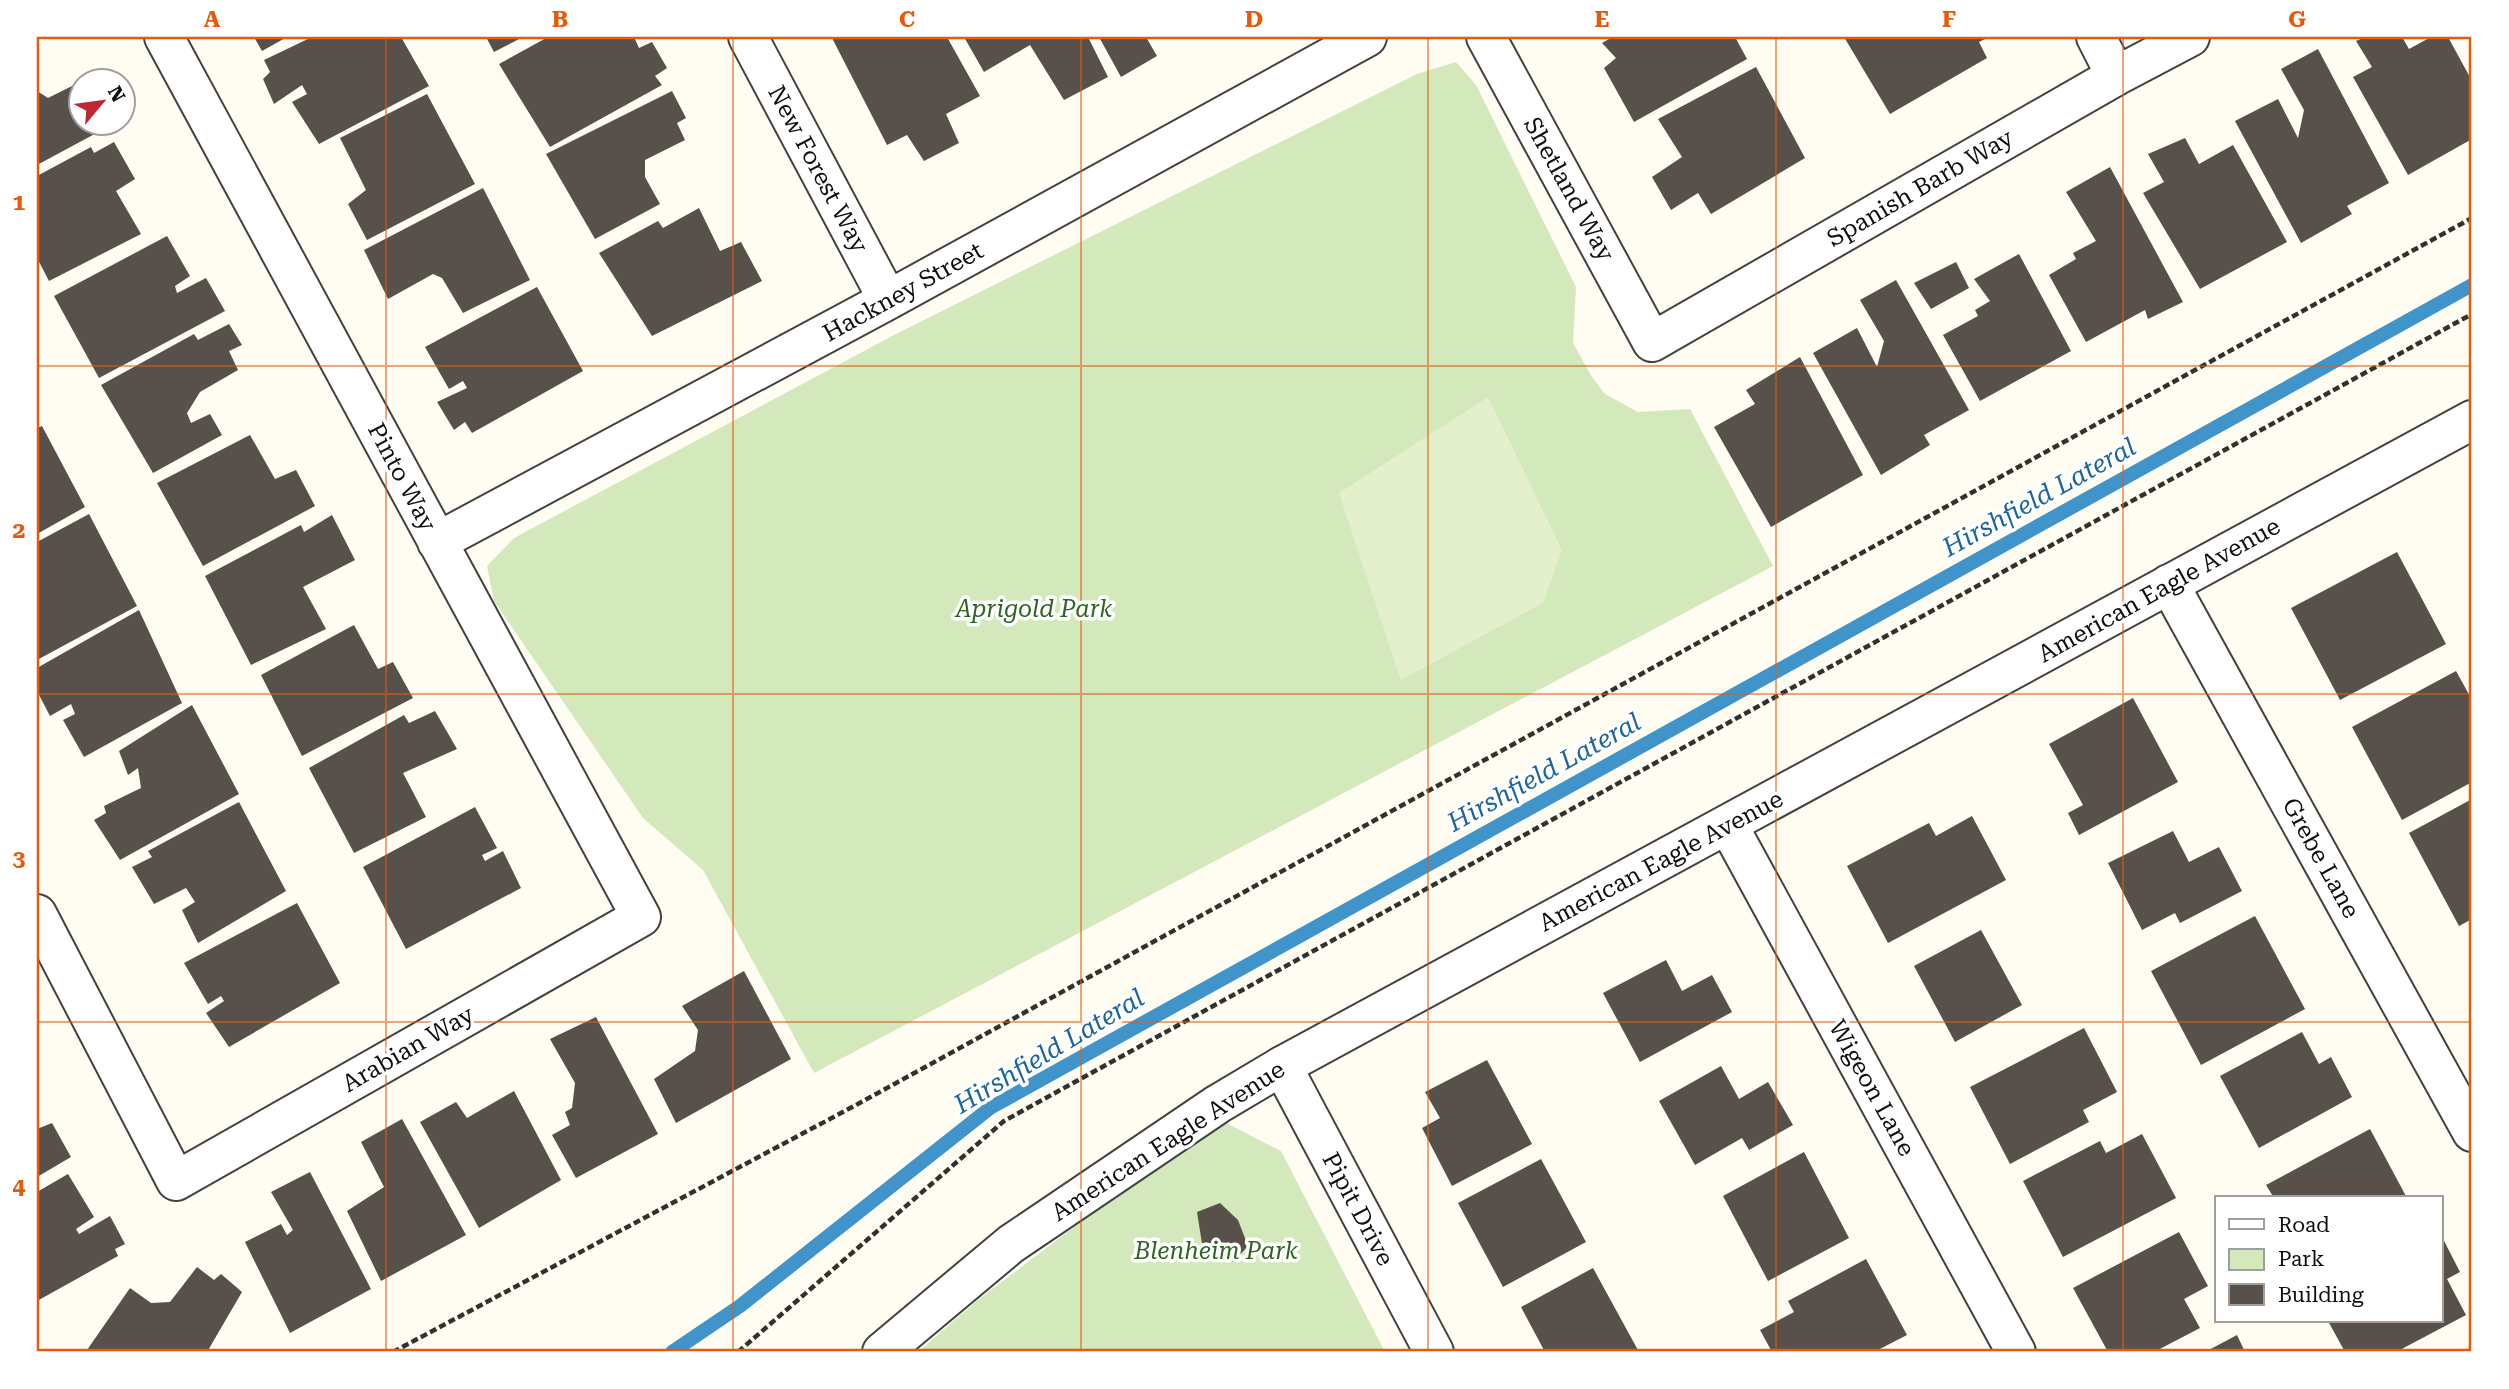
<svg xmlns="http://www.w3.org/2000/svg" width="2509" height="1389" viewBox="0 0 2509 1389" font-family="'Roboto Serif',serif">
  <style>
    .park { fill: #d3e8bb }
    .pitch { fill: #e4f0cc }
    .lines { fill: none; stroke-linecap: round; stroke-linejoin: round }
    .stream { stroke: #4094c9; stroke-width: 14 }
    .building { fill: #57504b }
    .minor-casing { stroke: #424242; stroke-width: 42 }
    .tertiary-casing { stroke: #424242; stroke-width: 42 }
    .path { stroke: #313131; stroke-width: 4.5; stroke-dasharray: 7 3.5; stroke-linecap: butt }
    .minor { stroke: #fff; stroke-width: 38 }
    .tertiary { stroke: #fff; stroke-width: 38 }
    .grid { fill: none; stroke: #e8590c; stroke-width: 2; stroke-opacity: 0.55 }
    .labels { text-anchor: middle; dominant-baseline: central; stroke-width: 7; stroke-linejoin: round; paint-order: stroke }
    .street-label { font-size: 24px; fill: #0f0f0f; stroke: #fff }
    .park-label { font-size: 24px; font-style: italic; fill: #2f6520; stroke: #fff }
    .water-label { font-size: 26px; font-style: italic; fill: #1b659d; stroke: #fff }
    .neatline { fill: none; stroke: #e8590c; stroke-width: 2.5 }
    .grid-label { font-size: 23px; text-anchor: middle; font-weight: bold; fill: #e8590c }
  </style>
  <rect width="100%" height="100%" fill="#fffcf1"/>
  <!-- park -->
  <path class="park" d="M1456,62L1476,85L1576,287L1573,343L1592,377L1605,394L1638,412L1690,409L1773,566L814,1073L703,870L643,818L494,601L487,566L514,538L894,335L1417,74Z
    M1226,1123L1281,1151L1385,1352H918L979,1299L1131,1184Z"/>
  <!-- pitch -->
  <path class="pitch" d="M1488,397L1562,550L1543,603L1401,680L1339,493Z"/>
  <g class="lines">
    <!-- stream -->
    <path class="stream" d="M672,1352L740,1306L990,1108L2472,285"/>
  </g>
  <!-- building -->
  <path class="building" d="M254,37H287L262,51Z
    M312,37H401L429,86L319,144L292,102L307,94L302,85L274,104L263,79L270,72L264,60Z
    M486,37H523L494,52Z
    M548,37H634L639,48L652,42L667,68L655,76L662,85L550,147L499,64Z
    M834,37H947L980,96L946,114L959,143L924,161L907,135L887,145L832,38Z
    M964,37H1088L1108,77L1064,100L1030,45L984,72Z
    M1099,37H1146L1157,56L1121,77Z
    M1608,37H1735L1747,59L1634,122L1604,68L1616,58L1602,43L1609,39Z
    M1844,37H1989L1979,42L1987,58L1890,114Z
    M2365,37H2402L2409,49L2431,37H2448L2472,81V139L2408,175L2353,77L2372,67L2356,41Z
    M2318,49L2389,183L2347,206L2352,214L2301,243L2235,121L2278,99L2298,138L2304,110L2281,69Z
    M1756,67L1805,158L1711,214L1698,193L1671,210L1652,177L1682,157L1658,119Z
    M80,82V122H117L37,165V91L48,98Z
    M672,91L686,118L677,123L685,140L645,160V177L660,204L595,239L546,154Z
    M427,94L475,184L367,240L348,204L366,190L340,138Z
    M2185,138L2199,164L2233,145L2287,242L2200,289L2143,193L2164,182L2148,154Z
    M114,142L135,179L116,191L141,234L49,281L37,258V176L91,147L94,153Z
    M2110,167L2183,302L2148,319L2145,310L2086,342L2049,275L2076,259L2073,253L2096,241L2066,192Z
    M483,188L530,280L463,313L442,278L433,274L388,299L364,250Z
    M699,208L720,251L741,242L762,281L652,336L599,253L658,221L663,228Z
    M167,236L190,276L175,286L177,293L206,278L225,311L99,378L54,296Z
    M2019,254L2071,351L1980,401L1943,335L1978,316L1975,310L1990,301L1974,279Z
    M1956,262L1969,288L1931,309L1914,283Z
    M1896,280L1969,410L1924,435L1930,445L1881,475L1813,353L1857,328L1877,367L1884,341L1860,300Z
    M537,287L583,371L472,433L465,422L454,430L437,402L467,388L463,381L449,389L425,347Z
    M229,324L242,345L229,351L238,370L200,392L187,413L191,423L210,414L222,435L153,473L101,385L194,334L198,340Z
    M1800,357L1863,475L1771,527L1714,427L1755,404L1746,390Z
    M42,426L85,507L37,534V428Z
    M250,435L275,479L296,470L315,506L203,566L157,483Z
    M89,514L137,606L37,660V542Z
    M332,515L355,560L303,587L326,629L251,665L205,576L301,525L304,532Z
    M2397,552L2446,644L2340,700L2291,608Z
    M139,610L182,703L84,757L63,720L75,714L71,704L50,716L37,691V668Z
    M354,625L378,669L393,662L413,698L302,756L261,675Z
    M2456,671L2472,700V782L2402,820L2352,727Z
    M2133,698L2178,782L2079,835L2068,813L2083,805L2049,744Z
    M192,705L239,794L120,860L94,820L106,813L104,806L141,788L138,768L128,775L119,751Z
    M435,711L457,749L403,773L426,817L354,853L309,768L404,715L409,723Z
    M2472,799V919L2459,926L2409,833Z
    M239,802L286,891L198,943L182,910L195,902L186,888L154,904L132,867L152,857L148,851Z
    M475,807L497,848L482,855L485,861L503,851L521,888L406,949L363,867Z
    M1972,816L2006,880L1888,943L1847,866L1929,823L1936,836Z
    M2173,831L2189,862L2219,847L2242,891L2180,923L2175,913L2142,930L2108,863Z
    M297,903L340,983L229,1047L206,1013L224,1001L221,996L208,1004L184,963Z
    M2255,916L2305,1009L2201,1065L2151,971Z
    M1981,930L2022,1005L1955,1042L1914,966Z
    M1666,960L1682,991L1712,975L1732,1012L1640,1062L1603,993Z
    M744,971L791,1059L676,1123L654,1079L695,1051L698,1030L682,1006Z
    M596,1017L658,1134L576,1178L552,1135L570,1125L565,1112L572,1108L575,1083L550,1039Z
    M2084,1028L2117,1092L2083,1110L2089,1122L2010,1164L1970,1087Z
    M2302,1032L2319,1064L2331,1057L2352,1097L2259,1148L2220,1076Z
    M1487,1060L1532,1144L1452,1186L1422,1128L1440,1118L1425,1092Z
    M1721,1066L1739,1099L1768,1082L1793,1125L1749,1150L1742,1138L1695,1165L1659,1101Z
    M514,1091L561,1180L479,1228L420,1122L456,1102L467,1118Z
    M402,1119L466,1235L381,1281L347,1211L384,1187L361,1142Z
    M52,1123L71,1157L37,1177V1129Z
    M2370,1129L2407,1198H2274L2266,1185Z
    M2142,1134L2176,1198L2063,1257L2023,1181L2100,1141L2106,1153Z
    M1804,1152L1849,1238L1768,1281L1723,1196Z
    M1541,1159L1586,1242L1503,1287L1458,1203Z
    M310,1172L371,1289L290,1333L245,1242L281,1224L287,1235L293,1230L271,1192Z
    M68,1174L94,1217L76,1229L79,1234L110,1216L125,1244L115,1249L118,1256L37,1301V1192Z
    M1220,1203L1238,1220L1248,1246L1233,1262L1203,1250L1197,1212Z
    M2179,1232L2208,1286L2184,1299L2200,1328L2154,1352H2108L2073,1288Z
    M2441,1235L2460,1272L2447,1279L2466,1315L2396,1352H2345L2328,1321H2441Z
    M1866,1259L1907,1335L1874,1352H1772L1760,1330L1794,1312L1788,1301Z
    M197,1267L214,1280L221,1274L242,1292L207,1352H90L87,1350L130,1288L151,1303L170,1302Z
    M1593,1268L1639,1352H1545L1521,1307Z
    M2237,1335L2245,1352H2205Z"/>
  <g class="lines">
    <!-- minor casing -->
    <g class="minor-casing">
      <path id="minor" d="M748,37L888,300
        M1486,37L1652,342L2116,76L2190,37
        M2096,37L2116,76
        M437,542L888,300L1367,37
        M2169,584L2472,1132
        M1728,825L2016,1352
        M37,914L176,1181L641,917L164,37
        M1282,1066L1434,1352"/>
    </g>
    <!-- tertiary casing -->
    <g class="tertiary-casing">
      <path id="tertiary" d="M882,1352L1011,1244L1218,1104L1282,1066L2472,420"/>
    </g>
    <!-- path -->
    <path class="path" d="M393,1352L856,1105L2472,218
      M738,1352L1004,1121L2472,314"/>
    <!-- minor -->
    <use href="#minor" class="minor"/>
    <!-- tertiary -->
    <use href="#tertiary" class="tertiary"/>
  </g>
  <!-- grid -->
  <path class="grid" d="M386,37V1352M733,37V1352M1081,37V1352M1428,37V1352M1776,37V1352M2123,37V1352M37,366H2472M37,694H2472M37,1022H2472"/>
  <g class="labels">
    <!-- street labels -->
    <g class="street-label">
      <text transform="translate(818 169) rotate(62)">New Forest Way</text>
      <text transform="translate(1920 188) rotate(-30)">Spanish Barb Way</text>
      <text transform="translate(1569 189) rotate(61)">Shetland Way</text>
      <text transform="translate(903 292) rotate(-29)">Hackney Street</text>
      <text transform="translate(402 477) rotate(62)">Pinto Way</text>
      <text transform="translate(2159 590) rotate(-29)">American Eagle Avenue</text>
      <text transform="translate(2321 858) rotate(61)">Grebe Lane</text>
      <text transform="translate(1661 861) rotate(-28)">American Eagle Avenue</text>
      <text transform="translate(408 1049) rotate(-30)">Arabian Way</text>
      <text transform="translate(1872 1088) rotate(61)">Wigeon Lane</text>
      <text transform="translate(1168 1141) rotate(-33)">American Eagle Avenue</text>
      <text transform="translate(1358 1209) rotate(62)">Pipit Drive</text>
    </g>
    <!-- park labels -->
    <g class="park-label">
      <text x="1034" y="609">Aprigold Park</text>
      <text x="1216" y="1251">Blenheim Park</text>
    </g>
    <!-- water labels -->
    <g class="water-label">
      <text transform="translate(2039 497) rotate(-29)">Hirshfield Lateral</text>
      <text transform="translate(1544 772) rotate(-29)">Hirshfield Lateral</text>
      <text transform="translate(1049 1051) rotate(-31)">Hirshfield Lateral</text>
    </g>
  </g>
  <!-- border -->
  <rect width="2509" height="1389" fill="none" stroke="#ffffff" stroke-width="77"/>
  <!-- legend -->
  <rect x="2215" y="1196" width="228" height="126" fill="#ffffff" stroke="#9f9f9f" stroke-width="2"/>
  <rect x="2229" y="1219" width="35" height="10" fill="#ffffff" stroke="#9f9f9f" stroke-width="2"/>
  <text x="2278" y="1232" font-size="21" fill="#0f0f0f">Road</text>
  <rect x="2229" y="1249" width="35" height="21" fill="#d3e8bb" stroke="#9f9f9f" stroke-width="2"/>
  <text x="2278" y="1266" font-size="21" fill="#0f0f0f">Park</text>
  <rect x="2229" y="1284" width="35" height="21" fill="#57504b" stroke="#9f9f9f" stroke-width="2"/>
  <text x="2278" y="1302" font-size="21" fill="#0f0f0f">Building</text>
  <!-- north arrow -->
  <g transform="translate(102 102) rotate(61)"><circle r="33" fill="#ffffff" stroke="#9f9f9f" stroke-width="2"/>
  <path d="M0-5L12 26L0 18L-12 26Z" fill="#bb2a32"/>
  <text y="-10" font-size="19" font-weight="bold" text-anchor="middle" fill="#0f0f0f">N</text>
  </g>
  <rect x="38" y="38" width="2432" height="1312" class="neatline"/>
  <g class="grid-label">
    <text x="212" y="27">A</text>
    <text x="560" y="27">B</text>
    <text x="907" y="27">C</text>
    <text x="1254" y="27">D</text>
    <text x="1602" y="27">E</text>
    <text x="1949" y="27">F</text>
    <text x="2297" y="27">G</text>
    <text x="19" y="210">1</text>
    <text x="19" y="538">2</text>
    <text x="19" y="866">3</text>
    <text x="19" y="1194">4</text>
  </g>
</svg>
